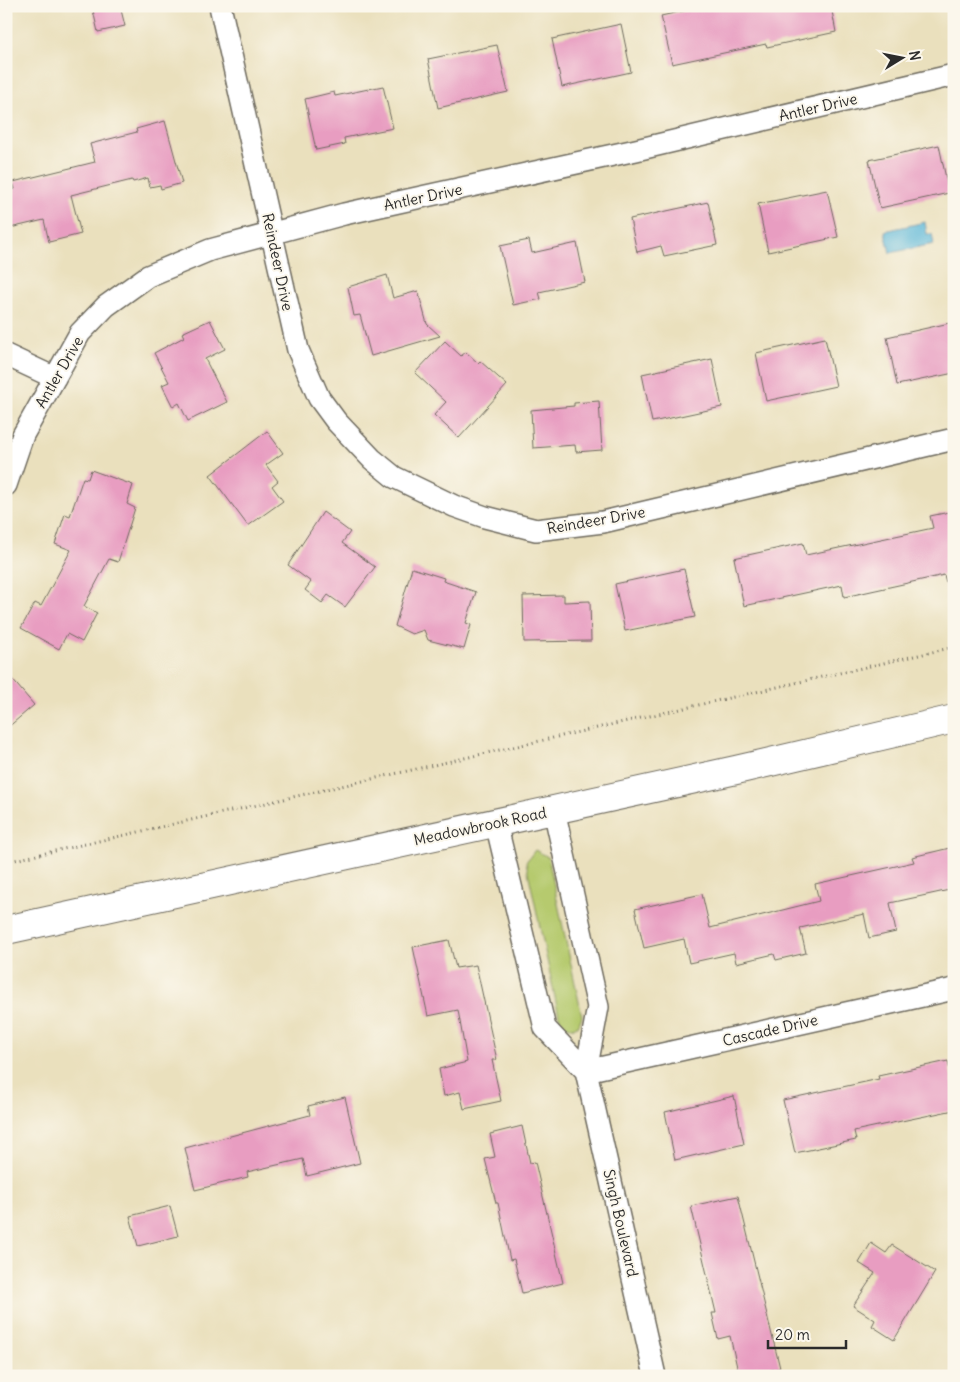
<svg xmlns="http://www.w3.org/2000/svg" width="960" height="1382" viewBox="0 0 960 1382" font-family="Delius,sans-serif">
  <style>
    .green { fill: #b6ca6e; stroke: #707a4c }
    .water { fill: #59b6d7; stroke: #427081 }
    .building { fill: #e89dc1 }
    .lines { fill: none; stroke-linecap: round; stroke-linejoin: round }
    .street-casing { stroke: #6e6a5e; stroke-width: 24 }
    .secondary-casing { stroke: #6e6a5e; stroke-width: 30 }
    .path { stroke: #6e6a5e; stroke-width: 3; stroke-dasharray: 1 4; stroke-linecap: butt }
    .street { stroke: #fff; stroke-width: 21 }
    .secondary { stroke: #fff; stroke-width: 28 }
    .labels { text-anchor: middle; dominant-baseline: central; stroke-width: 4; stroke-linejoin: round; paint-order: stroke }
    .street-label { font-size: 15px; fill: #2b2b2b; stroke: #fbf7ec }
  </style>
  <rect width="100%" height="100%" fill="#fbf7ec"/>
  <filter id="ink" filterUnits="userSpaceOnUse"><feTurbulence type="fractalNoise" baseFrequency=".02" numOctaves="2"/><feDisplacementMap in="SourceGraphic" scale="10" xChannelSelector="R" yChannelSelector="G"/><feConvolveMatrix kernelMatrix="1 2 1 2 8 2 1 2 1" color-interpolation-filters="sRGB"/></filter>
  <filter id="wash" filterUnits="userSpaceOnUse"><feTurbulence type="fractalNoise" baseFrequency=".0096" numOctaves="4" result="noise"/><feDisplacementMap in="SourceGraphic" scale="20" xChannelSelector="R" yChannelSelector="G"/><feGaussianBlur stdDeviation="1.12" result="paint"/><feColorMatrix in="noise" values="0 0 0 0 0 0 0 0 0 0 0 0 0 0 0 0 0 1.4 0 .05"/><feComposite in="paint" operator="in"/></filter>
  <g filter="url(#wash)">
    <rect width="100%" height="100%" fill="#eae0bd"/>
    <!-- green -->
    <path class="green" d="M535,850L548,857L582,1016L579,1024L574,1028L566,1026L560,1021L526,862Z"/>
    <!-- water -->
    <path class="water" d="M925,222L927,234H932L934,244L890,253L885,231Z"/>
    <g id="blocks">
      <!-- building -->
      <path class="building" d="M92,6H120L125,26L98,32Z
        M706,6H831L836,32L767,47L766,44L672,64L661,16Z
        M621,24L631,72L562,87L552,39Z
        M497,45L508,92L438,108L428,59Z
        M383,86L393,128L344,138L345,144L316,150L305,99L334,92L335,96Z
        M165,121L182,183L161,189L160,185L150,187L148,178L133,182L132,180L71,195L81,234L49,242L44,220L6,229V191L15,189L13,182L95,162L90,144L137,132L136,129Z
        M939,145L949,193L880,208L869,160Z
        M827,190L838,237L768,252L758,204Z
        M708,202L717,245L664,256L661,246L637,252L630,219Z
        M529,240L532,253L577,243L585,282L539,292L541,299L513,305L500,246Z
        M387,275L393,298L418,291L427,324L440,336L371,356L360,315L354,316L348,287Z
        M210,320L225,349L205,359L227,402L188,421L179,403L173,407L162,385L169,382L154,353L184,337L182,333Z
        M954,322V373L897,385L887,337Z
        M825,338L836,386L766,401L756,353Z
        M445,341L461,356L466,352L478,363L480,361L507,385L459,438L434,415L446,402L415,373Z
        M712,359L722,407L652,422L642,374Z
        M599,401L602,450L576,452L575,445L533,448L531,410L574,406V403Z
        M267,431L283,453L266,465L278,481L272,486L283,501L248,526L210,475Z
        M91,470L133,485L127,504L135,508L118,562L109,559L84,606L97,613L82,642L67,634L59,649L21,628L35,603L41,606L71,550L55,544L65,514L70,516L83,478L88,479Z
        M954,511V581L946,582L944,575L844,597L842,585L744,606L734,558L803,543L806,555L933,528L930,516Z
        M323,512L350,532L342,543L375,567L345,607L328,595L322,603L305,590L311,582L288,565Z
        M412,568L444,578L443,581L476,592L466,623L471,625L464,649L428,640L424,630L412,634L395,626Z
        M684,569L695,617L625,631L615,584Z
        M564,595V602L590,601L591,641L524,642L523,596Z
        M6,672L34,705L6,729Z
        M954,847V889L890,903L896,932L869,938L864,914L800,928L806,953L776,960L774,954L736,963L734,953L689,963L684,939L644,948L635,909L702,894L710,928L819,901L815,884L914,862L912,857Z
        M449,940L456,968L476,965L497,1060H492L501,1101L464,1109L460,1092L444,1096L439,1069L467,1062L458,1010L428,1016L413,947Z
        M948,1061L954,1090V1110L854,1131L856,1140L795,1153L783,1100L879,1079L878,1076Z
        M734,1096L744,1144L675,1160L665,1112Z
        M345,1097L360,1163L307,1176L303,1159L247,1172L248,1177L195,1190L185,1148L310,1115L308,1106Z
        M522,1126L530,1163L535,1162L563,1283L522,1293L514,1259L510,1260L498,1203H496L485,1159L495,1157L490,1134Z
        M738,1196L780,1368L747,1376H739L730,1336L718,1339L712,1313H716L691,1206Z
        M170,1206L178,1236L138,1246L130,1216Z
        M871,1243L886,1253L892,1245L935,1272L894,1340L872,1326L875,1320L853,1306L875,1273L859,1263Z"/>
    </g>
  </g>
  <g filter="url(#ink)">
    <use href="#blocks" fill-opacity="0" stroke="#6e6a5e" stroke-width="1"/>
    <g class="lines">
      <!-- street casing -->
      <g class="street-casing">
        <path id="street" d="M220,6L298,350L319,398L336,421L372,459L394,477L454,506L485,517L536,530L603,522L954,439
          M6,355L55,378
          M6,485L23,435L80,333L106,306L148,276L210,250L344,214L636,150L954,75
          M554,810L598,1007L586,1071L655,1376
          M496,823L545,1028L586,1071
          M586,1071L954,989"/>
      </g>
      <!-- secondary casing -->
      <g class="secondary-casing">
        <path id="secondary" d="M6,930L736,770L954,719"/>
      </g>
      <!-- path -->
      <path class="path" d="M6,862L954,647"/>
      <!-- street -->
      <use href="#street" class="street"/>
      <!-- secondary -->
      <use href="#secondary" class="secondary"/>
    </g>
  </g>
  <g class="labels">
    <!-- street labels -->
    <g class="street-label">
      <text transform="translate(818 107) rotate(-13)">Antler Drive</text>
      <text transform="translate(423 197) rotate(-12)">Antler Drive</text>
      <text transform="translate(278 262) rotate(78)">Reindeer Drive</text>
      <text transform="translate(59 372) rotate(-60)">Antler Drive</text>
      <text transform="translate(596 520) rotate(-10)">Reindeer Drive</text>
      <text transform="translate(480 826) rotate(-12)">Meadowbrook Road</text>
      <text transform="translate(770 1030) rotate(-13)">Cascade Drive</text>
      <text transform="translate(621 1223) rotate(77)">Singh Boulevard</text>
    </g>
  </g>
  <!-- margin -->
  <rect width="960" height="1382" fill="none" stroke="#fbf7ec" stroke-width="25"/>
  <!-- north arrow -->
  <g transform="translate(902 58) rotate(80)" stroke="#fbf7ec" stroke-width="4" paint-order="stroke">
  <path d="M0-4L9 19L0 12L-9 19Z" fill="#2b2b2b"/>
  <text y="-8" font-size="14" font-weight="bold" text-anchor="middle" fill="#2b2b2b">N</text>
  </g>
  <!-- scale -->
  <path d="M768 1340v8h78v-8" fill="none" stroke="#2b2b2b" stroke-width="2.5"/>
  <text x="775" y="1340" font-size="15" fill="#2b2b2b" stroke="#fbf7ec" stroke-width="4" paint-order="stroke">20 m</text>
</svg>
